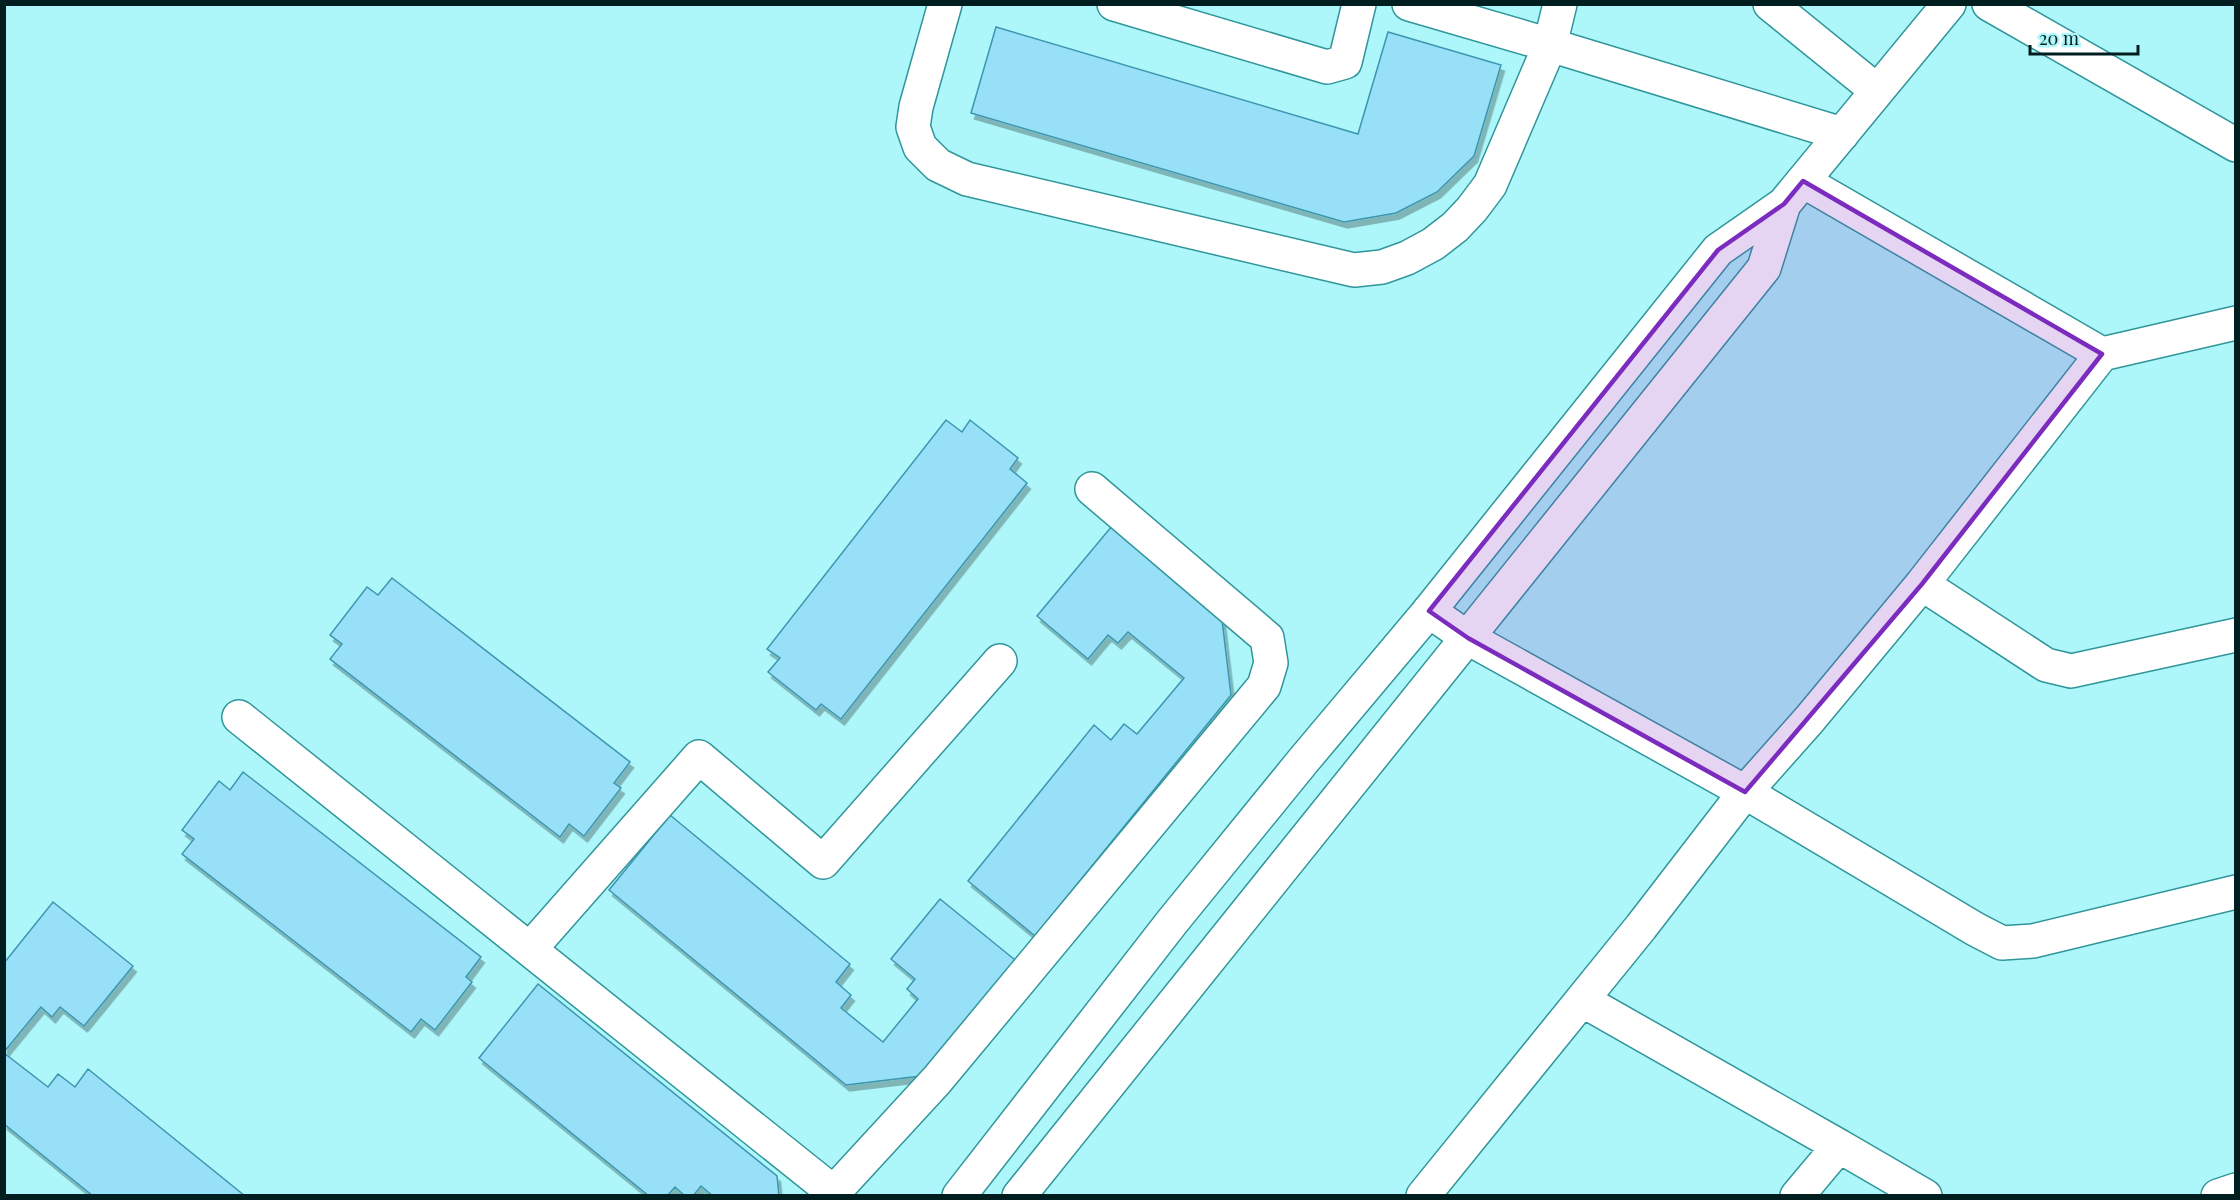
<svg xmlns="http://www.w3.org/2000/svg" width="2240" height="1200" viewBox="0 0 2240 1200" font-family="'Playfair Display',serif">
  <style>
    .building { fill: #98e0f8; stroke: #3d96af; stroke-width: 1.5; filter: url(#shadow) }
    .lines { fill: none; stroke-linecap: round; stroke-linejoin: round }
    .street-casing { stroke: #30969b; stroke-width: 36 }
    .secondary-casing { stroke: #30969b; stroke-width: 36 }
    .street { stroke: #fff; stroke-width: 33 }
    .secondary { stroke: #fff; stroke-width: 33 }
    .marked { fill: #7b2cbf; fill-opacity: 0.2; stroke: #7b2cbf; stroke-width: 4.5; stroke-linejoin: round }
  </style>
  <defs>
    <filter id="shadow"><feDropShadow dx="3.5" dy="6" stdDeviation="0" flood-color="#0004"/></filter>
  </defs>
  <rect width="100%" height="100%" fill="#adf7fa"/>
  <!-- building -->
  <path class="building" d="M996,27L1358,134L1388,32L1501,65L1474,156L1437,192L1396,213L1344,222L971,113Z
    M946,420L962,432L970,420L1018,458L1010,469L1027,483L841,719L821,704L816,710L768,672L780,658L767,649Z
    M1112,526L1222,620L1231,695L1035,936L968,881L1094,725L1111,740L1124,724L1137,734L1184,678L1128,632L1118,643L1108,635L1088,659L1037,616Z
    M392,578L630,762L614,783L621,788L584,836L569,824L560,837L330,659L342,644L330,635L367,587L378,595Z
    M243,772L481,957L466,977L472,982L435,1030L421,1019L411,1032L182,854L194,839L182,830L219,781L230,790Z
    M670,815L850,964L836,982L851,995L841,1008L883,1042L918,999L907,989L915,979L891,959L940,899L1020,964L929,1075L846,1085L609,890Z
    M53,902L133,966L84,1026L60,1007L52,1017L41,1007L4,1052V963Z
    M538,984L777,1176L779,1196H713L701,1186L693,1196H685L675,1187L667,1196H649L479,1058Z
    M4,1053L48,1087L58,1074L75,1087L88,1069L245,1196H93L4,1124Z"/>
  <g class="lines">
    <!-- street casing -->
    <g class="street-casing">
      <path id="street" d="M945,4L916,107L913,127L920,147L938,165L967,179L1354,270L1382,267L1407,258L1433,244L1455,227L1472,209L1490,185L1550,45L1560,4
        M1114,4L1327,67L1345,62L1359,4
        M1409,4L1550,45L1842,134
        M1770,4L1876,90
        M1989,4L2236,145
        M1803,181L2102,354L2236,323
        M1922,584L2046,665L2071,671L2236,635
        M1429,611L1468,638L1745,792L1975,929L2002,943L2033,941L2236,892
        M239,717L838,1196
        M530,949L699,757L823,862L1000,661
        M1582,1000L1839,1146L1797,1196
        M1839,1146L1925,1196
        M834,1192L937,1080L1264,686L1271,663L1267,638L1092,489
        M1423,1196L1641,927L1745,792L1809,720L1922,584L2102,354
        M2218,1196L2236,1190"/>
    </g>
    <!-- secondary casing -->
    <g class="secondary-casing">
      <path id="secondary" d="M959,1196L1172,922L1303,761L1429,611L1718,250L1784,204L1949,4
        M1019,1196L1764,268L1784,204"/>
    </g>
    <!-- street -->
    <use href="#street" class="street"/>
    <!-- secondary -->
    <use href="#secondary" class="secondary"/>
  </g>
  <!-- marked area -->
  <path class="marked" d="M1803,181L2102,354L1922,584L1745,792L1468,638L1429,611L1718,250L1784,204Z"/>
  <!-- border -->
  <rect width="2240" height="1200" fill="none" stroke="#001e20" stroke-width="12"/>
  <!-- scale -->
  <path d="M2030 45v9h108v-9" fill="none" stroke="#001e20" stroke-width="3"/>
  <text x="2039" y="45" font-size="18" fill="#001e20" stroke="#adf7fa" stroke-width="4.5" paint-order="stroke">20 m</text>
</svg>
